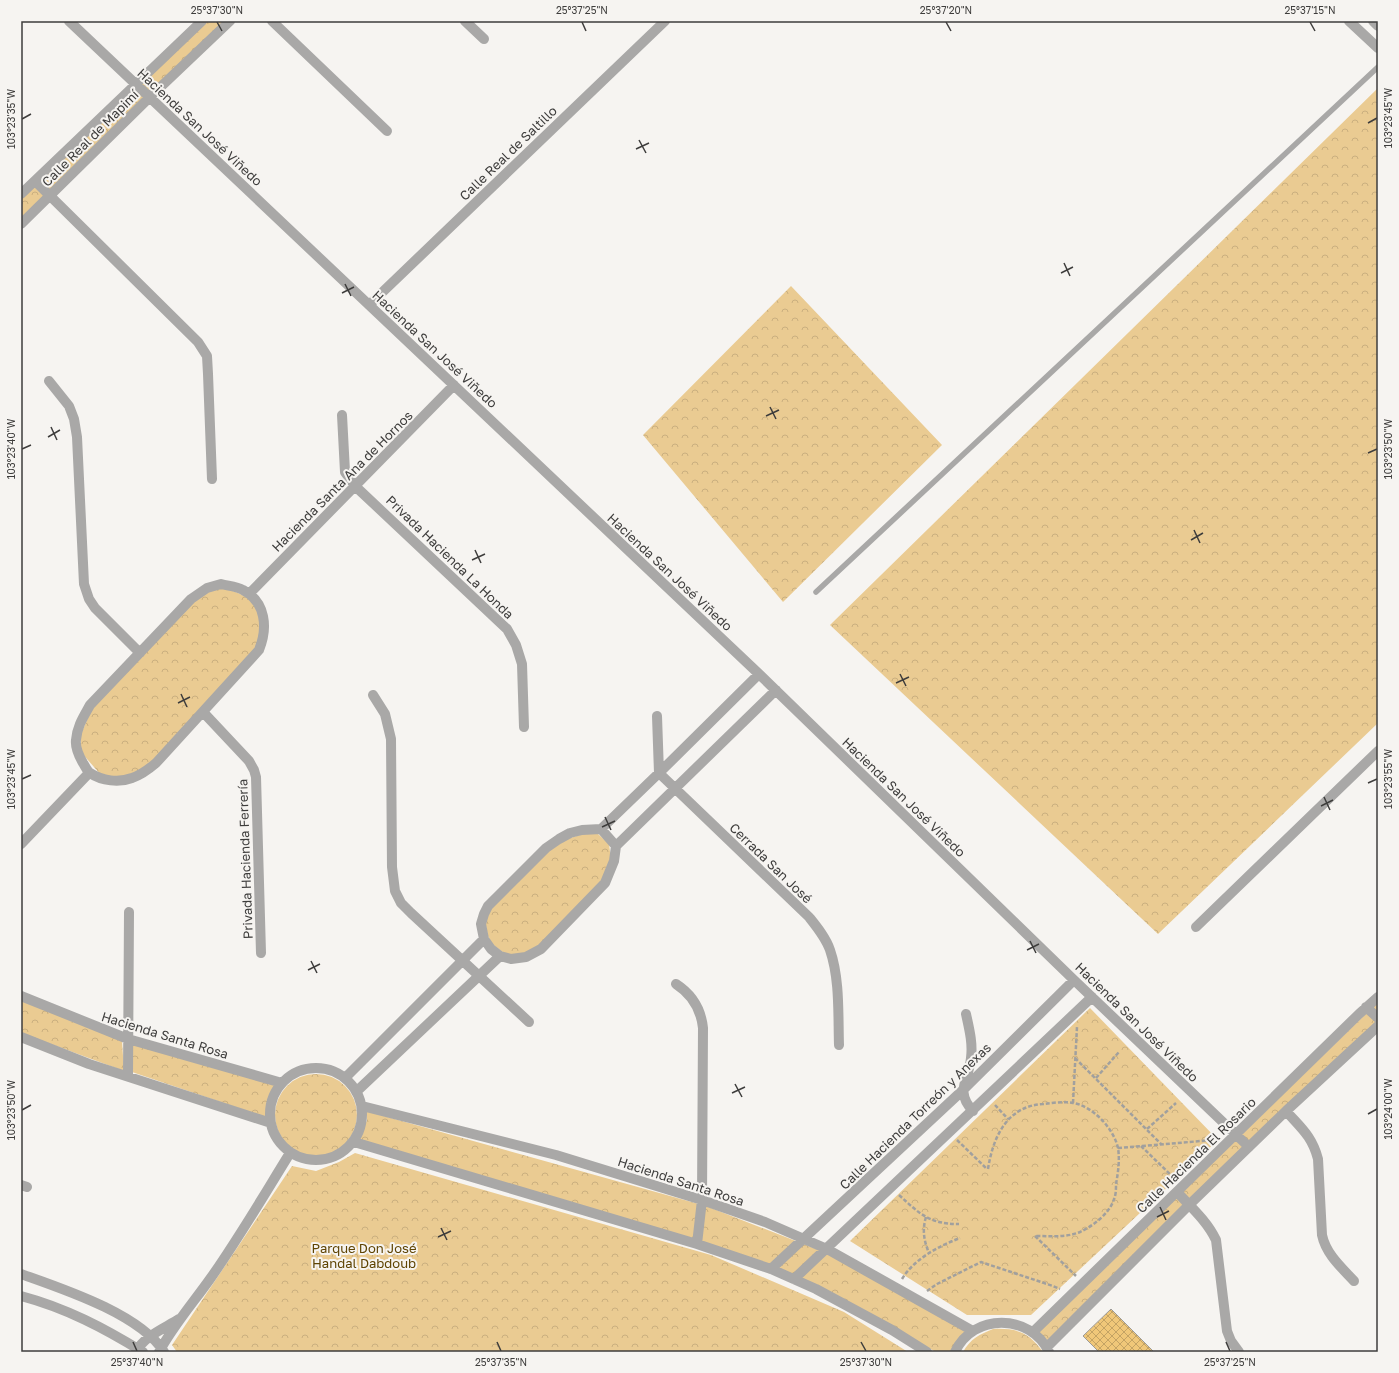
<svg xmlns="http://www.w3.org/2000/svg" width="1399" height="1373" font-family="'Golos Text',sans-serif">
<defs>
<pattern id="park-crowns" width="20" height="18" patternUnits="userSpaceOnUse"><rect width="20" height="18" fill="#eacb92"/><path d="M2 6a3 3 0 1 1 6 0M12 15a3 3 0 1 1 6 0" fill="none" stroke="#caaf7f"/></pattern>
<pattern id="building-cross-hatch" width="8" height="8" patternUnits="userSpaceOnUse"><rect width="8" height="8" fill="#f0c779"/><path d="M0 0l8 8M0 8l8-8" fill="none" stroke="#c4a364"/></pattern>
</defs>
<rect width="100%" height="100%" fill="#f6f4f1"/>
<path fill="url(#park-crowns)" d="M207,21h26l-212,206v-29z
M1378,88v635l-220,211 -328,-309z
M791,286l151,159 -159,157 -140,-167z
M223,588c17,4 38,14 38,35 1,8 -3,17 -4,25l-104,114 -19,13 -17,3 -17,-4 -19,-22v-18l12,-28 102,-105 13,-10z
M583,834h15l11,10 2,15 -9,23 -63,66 -16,8 -19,-3 -12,-9 -4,-8 -3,-15 4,-11 59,-59 16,-11z
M21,999l101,42 2,30 -103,-38z
M1378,1002v20l-330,319 -10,-9z
M1090,1008l128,132 -187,175h-64l-117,-74z
M131,1044l145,41c-6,11 -12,21 -8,33l-136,-46z
M275 1115a41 41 0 1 1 82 0a41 41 0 1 1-82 0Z
M366,1111l340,95 123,48 138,78 -17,20h-14l-133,-73 -444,-139 8,-20z
M355,1153l356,102 133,57 64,40h-731l-5,-7 120,-179 24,5 23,-9z
M993,1329c24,-1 36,3 50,23h-80c7,-13 17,-18 30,-23z"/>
<path fill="url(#building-cross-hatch)" stroke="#9c9a97" d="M1111,1309l43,43h-55l-16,-16z"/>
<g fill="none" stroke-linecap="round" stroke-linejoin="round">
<path stroke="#a1a09e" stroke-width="2.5" stroke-dasharray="4 2" stroke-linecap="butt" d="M1075,1058l86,86
M1096,1078l23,-26
M1073,1103l4,-76
M995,1105l13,14
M1147,1129l29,-26
M957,1140l30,29
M1141,1146l34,33
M1118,1148l95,-8
M988,1169c5,-32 19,-63 55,-65 9,-1 21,-3 30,-1 20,3 41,26 45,45 2,12 0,25 -2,36 0,5 0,11 -2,15 -4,14 -21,27 -34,33 -15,6 -30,4 -45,4
M899,1195c21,19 30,29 60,29
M926,1217c-4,13 -2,24 3,36
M1035,1236l41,40
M902,1279c12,-20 37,-33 58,-41
M927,1291l10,-7 44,-22 72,24 7,3"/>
<path stroke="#a9a8a7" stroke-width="5.5" d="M816,592l562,-525"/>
<path stroke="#a9a8a7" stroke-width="10" d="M69,21l690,653 315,306 175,167
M272,21l115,110
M465,21l19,18
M1349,21l29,27
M1373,21l5,5
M35,181l163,161 9,14 1,18 4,105
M21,194l181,-173
M21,224l129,-127 80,-76
M369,305l296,-284
M49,381l20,25 5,13 3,18 7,147 5,15 6,9 45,45
M342,415l3,57 10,14 152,143 9,16 6,19 2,63
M221,584c7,2 15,2 22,6 23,12 25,38 16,60l-103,113c-7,6 -15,12 -24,15 -13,5 -30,3 -42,-5 -3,-2 -5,-7 -7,-10 -4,-7 -8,-15 -7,-23 1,-14 8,-24 14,-35l101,-106 16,-11z
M249,594l205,-209
M373,695l12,19 6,25 1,128 3,24 6,12 10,10 118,109
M203,712l46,49 5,9 2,7 5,176
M657,716l2,57 150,144c8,10 17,21 21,33 10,29 8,65 9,95
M601,829l58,-56 100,-99
M21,844l68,-71
M616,846l-15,-17 -19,1 -12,3 -11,6 -13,9 -58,58 -4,8 -3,10 3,15 7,10 9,7 11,3 15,-2 15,-8 64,-66 9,-22 2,-15 160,-156
M1196,927l182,-176
M676,984c17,11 25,25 27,44l-1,172 -5,44
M21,996l107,43 154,44
M1366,1007l12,11
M966,1014c3,14 7,29 5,44 -2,22 -17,33 2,53
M21,1037l68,27 182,59
M270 1114a46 46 0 1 1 92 0a46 46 0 1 1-92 0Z
M128,1076l1,-164
M345,1078l139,-139
M357,1091l143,-135
M362,1106l194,49 146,45 63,22 62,27 146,82
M1286,1111c15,17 26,25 32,48l4,76c4,19 19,32 32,46
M354,1142l343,102 74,25 45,20 76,41 35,22
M21,1185l6,2
M1177,1192c14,15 30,29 39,48l11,91 4,10 8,11
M771,1269l192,-179 111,-110
M21,1274c42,15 119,40 143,78
M794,1279l298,-282
M21,1296c45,12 83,32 122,56
M1033,1332l326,-318 19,-17
M1047,1347l142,-142 97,-94 92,-85
M136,1352c8,-16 29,-24 43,-33
M159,1352c14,-26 34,-49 51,-73 29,-41 54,-84 80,-126
M955,1352c18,-39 75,-39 94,0"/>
</g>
<path fill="none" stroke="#3e3d3c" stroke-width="1.5" d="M217,22l5,9M582,22l4,9M946,22l5,9M1310,22l5,9M22,119l9,-5M1368,123l9,-5M639,140l7,13M636,149l13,-6M1064,263l6,13M1061,273l12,-6M345,284l6,12M342,293l12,-6M770,407l6,12M766,416l13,-6M51,427l6,13M48,437l12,-7M22,449l9,-4M1368,453l9,-4M1194,530l6,13M1191,540l12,-7M475,550l6,13M472,560l13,-6M900,674l6,12M896,683l13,-6M181,694l6,13M178,703l12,-6M22,779l9,-4M1368,783l9,-4M1324,797l6,13M1321,806l12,-6M605,817l6,13M602,827l13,-6M1030,941l6,12M1027,950l12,-6M311,961l6,12M308,970l12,-6M735,1084l7,13M732,1093l13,-6M22,1110l9,-5M1368,1114l9,-5M1160,1207l6,13M1157,1217l12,-6M441,1228l6,12M438,1237l13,-6M133,1342l4,9M497,1342l4,9M861,1342l5,9M1226,1342l4,9"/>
<g text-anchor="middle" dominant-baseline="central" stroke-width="4" stroke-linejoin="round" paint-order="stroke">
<g font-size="13" fill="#3e3d3c" stroke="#f6f4f1">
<text transform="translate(200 127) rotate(43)">Hacienda San José Viñedo</text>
<text transform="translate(90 138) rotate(-45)">Calle Real de Mapimí</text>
<text transform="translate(508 153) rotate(-44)">Calle Real de Saltillo</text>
<text transform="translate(435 349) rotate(43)">Hacienda San José Viñedo</text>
<text transform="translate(342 481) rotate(-45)">Hacienda Santa Ana de Hornos</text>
<text transform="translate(450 557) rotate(44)">Privada Hacienda La Honda</text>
<text transform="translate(670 572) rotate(43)">Hacienda San José Viñedo</text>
<text transform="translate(904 797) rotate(44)">Hacienda San José Viñedo</text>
<text transform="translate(245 859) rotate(-92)">Privada Hacienda Ferrería</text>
<text transform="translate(771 863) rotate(44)">Cerrada San José</text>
<text transform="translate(1137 1022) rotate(44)">Hacienda San José Viñedo</text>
<text transform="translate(165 1035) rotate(17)">Hacienda Santa Rosa</text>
<text transform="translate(915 1116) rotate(-44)">Calle Hacienda Torreón y Anexas</text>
<text transform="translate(1196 1155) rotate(-44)">Calle Hacienda El Rosario</text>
<text transform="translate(681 1181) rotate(18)">Hacienda Santa Rosa</text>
</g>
<g font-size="13" fill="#5f4403" stroke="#f6f4f1">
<text x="364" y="1248">Parque Don José<tspan x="364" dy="15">Handal Dabdoub</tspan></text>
</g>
</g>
<rect width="1399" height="1373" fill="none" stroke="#f6f4f1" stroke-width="44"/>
<rect x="22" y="22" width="1355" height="1329" fill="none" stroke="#3e3d3c" stroke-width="1.5"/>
<g font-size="10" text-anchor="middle" fill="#3e3d3c">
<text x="217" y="14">25°37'30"N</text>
<text x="582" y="14">25°37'25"N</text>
<text x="946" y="14">25°37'20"N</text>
<text x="1310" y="14">25°37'15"N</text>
<text transform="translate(1388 118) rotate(-90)" y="4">103°23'45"W</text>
<text transform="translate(11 119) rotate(-90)" y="4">103°23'35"W</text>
<text transform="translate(1388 449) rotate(-90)" y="4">103°23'50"W</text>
<text transform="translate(11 449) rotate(-90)" y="4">103°23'40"W</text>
<text transform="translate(1388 779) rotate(-90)" y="4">103°23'55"W</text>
<text transform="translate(11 779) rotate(-90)" y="4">103°23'45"W</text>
<text transform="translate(1388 1109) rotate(-90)" y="4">103°24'00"W</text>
<text transform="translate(11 1110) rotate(-90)" y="4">103°23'50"W</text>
<text x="137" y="1366">25°37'40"N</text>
<text x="501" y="1366">25°37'35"N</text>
<text x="866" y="1366">25°37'30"N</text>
<text x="1230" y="1366">25°37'25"N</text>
</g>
</svg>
